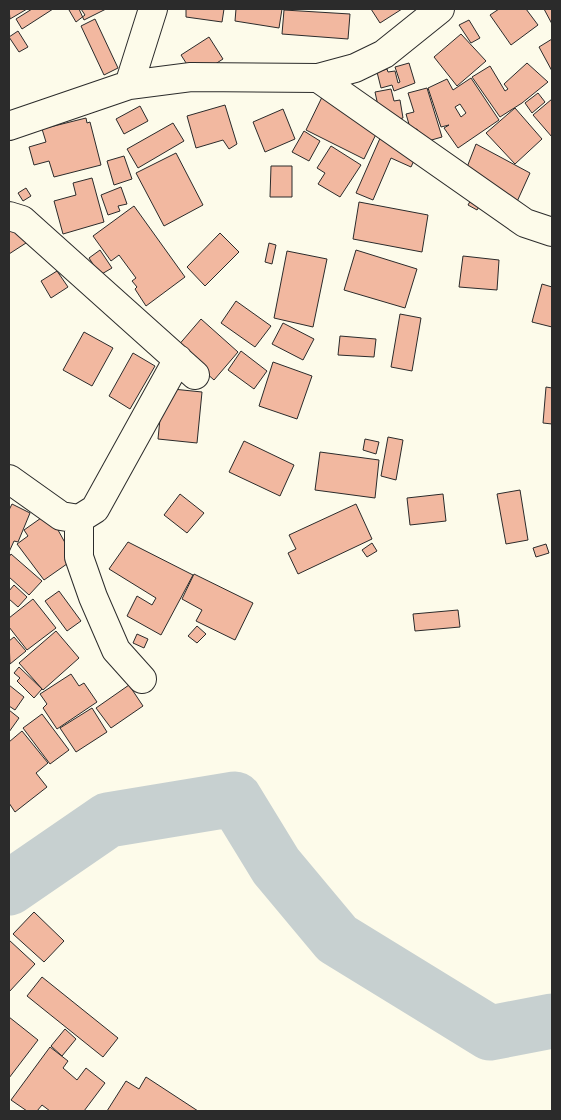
<svg xmlns="http://www.w3.org/2000/svg" width="561" height="1120" font-family="'Archivo Narrow',sans-serif">
<rect width="100%" height="100%" fill="#fdfbea"/>
<g fill="none" stroke-linecap="round" stroke-linejoin="round">
<path stroke="#c7d0d0" stroke-width="55" d="M9,888l99,-68 127,-21 41,67 61,73 153,94 62,-12"/>
</g>
<path fill="#f2b8a0" stroke="#2b2b2b" fill-rule="evenodd" d="M9,9h18l-17,10z
M32,9h21l-31,20 -6,-10z
M71,9h10l4,6 -9,7 -7,-12z
M79,9h27l-22,11z
M186,9h38l-2,13 -36,-5z
M236,9h46l-3,19 -44,-7z
M371,9h31l-22,14z
M499,9h27l12,16 -27,20 -21,-30z
M544,9h8v15z
M284,10l66,4 -2,25 -66,-5z
M95,19l23,49 -14,7 -23,-49z
M469,20l11,18 -9,5 -12,-18z
M18,31l10,16 -9,5 -10,-15z
M461,34l25,27 -29,25 -23,-29z
M209,37l14,22 -28,18 -14,-22z
M552,39v32l-13,-24z
M409,63l6,20 -21,8 -2,-6 -11,3 -4,-16 10,-3 1,3 7,-1 3,12 2,-1 -5,-15z
M527,63l21,19 -26,21 -22,14 -28,-40 18,-11 15,25 3,-2 -4,-5z
M471,78l28,42 -41,28 -14,-20 5,-3 -8,2 -13,-39 19,-9 6,11zM460,104l6,9 -5,4 -6,-10z
M427,88l15,49 -21,6 -4,-14 -6,2 -5,-17 8,-2 -6,-19z
M391,89l3,12 6,-1 3,18 -17,4 -6,-7 -5,-23z
M324,93l55,35 -15,31 -58,-29z
M538,93l7,9 -13,11 -7,-10z
M552,99v38l-19,-22z
M225,105l12,39 -8,5 -6,-9 -27,8 -9,-32z
M140,106l8,15 -24,13 -8,-15z
M515,108l27,31 -27,25 -29,-31z
M283,109l12,30 -30,13 -12,-30z
M86,118l1,5 3,-1 11,43 -47,12 -5,-16 -15,4 -5,-18 17,-5 -4,-13z
M173,123l11,18 -46,27 -11,-19z
M304,131l16,10 -11,20 -17,-9z
M381,136l37,16 -7,15 -20,-9 -18,42 -17,-7z
M476,144l54,29 -15,33 -51,-31z
M331,146l30,19 -21,32 -22,-13 7,-11 -8,-5z
M176,153l27,52 -39,21 -28,-53z
M124,156l8,23 -18,6 -7,-24z
M271,166h21v31h-22z
M92,178l12,44 -41,12 -9,-33 22,-6 -3,-12z
M121,187l6,17 -9,2 2,5 -12,4 -7,-20z
M26,188l5,8 -8,5 -5,-8z
M473,196l9,6 -5,8 -9,-5z
M359,202l69,13 -6,37 -69,-13z
M134,206l51,71 -39,29 -11,-17 2,-2 -5,-6 4,-3 -17,-23 -8,6 -18,-25z
M16,228l10,15 -17,11v-22z
M220,233l19,19 -34,34 -18,-19z
M269,243l7,2 -4,19 -7,-2z
M100,250l12,18 -12,7 -11,-17z
M356,250l61,19 -12,39 -61,-18z
M287,251l40,8 -14,68 -39,-9z
M463,256l36,4 -2,30 -38,-3z
M57,271l11,16 -17,11 -10,-17z
M542,284l10,3v40l-20,-5z
M236,301l35,25 -16,21 -34,-24z
M400,314l21,4 -9,53 -21,-4z
M201,319l37,33 -24,28 -37,-33z
M283,323l31,16 -11,21 -31,-16z
M84,332l29,16 -21,38 -29,-16z
M340,336l36,3 -2,18 -36,-2z
M241,351l26,20 -13,18 -26,-19z
M133,353l22,13 -25,43 -21,-13z
M273,362l39,14 -15,43 -38,-13z
M546,387l6,1v36l-9,-1z
M163,388l39,4 -5,51 -39,-4z
M388,437l15,3 -7,40 -15,-4z
M365,439l14,3 -3,12 -13,-4z
M244,441l50,24 -14,31 -51,-24z
M320,452l59,8 -4,38 -60,-8z
M520,490l8,50 -22,4 -9,-50z
M180,494l24,19 -17,20 -23,-18z
M443,494l3,27 -36,4 -3,-27z
M12,504l18,9 -12,29 -4,-1 -5,11v-42z
M356,504l16,35 -74,35 -10,-21 8,-4 -7,-14z
M51,511l12,16 -5,3 16,29 -30,21 -27,-36 11,-8 -4,-6z
M128,542l65,33 -32,60 -34,-19 10,-20 15,9 4,-7 -47,-29z
M372,543l5,8 -10,6 -5,-7z
M546,544l3,9 -13,4 -3,-9z
M11,554l31,27 -13,14 -20,-18v-20z
M194,574l59,29 -18,37 -39,-19 6,-11 -20,-11z
M14,585l13,12 -9,10 -9,-8v-8z
M59,591l22,30 -14,10 -22,-30z
M33,599l23,29 -29,22 -18,-23v-9z
M458,610l2,17 -45,4 -2,-17z
M197,626l9,8 -9,9 -9,-7z
M56,631l23,27 -36,32 -24,-27z
M137,634l11,5 -4,9 -11,-5z
M14,637l12,14 -16,13 -1,-23z
M19,667l23,22 -8,9 -17,-17 3,-3 -6,-5z
M71,674l8,12 5,-3 13,19 -40,27 -14,-21 4,-4 -7,-10z
M9,685l15,12 -9,13 -6,-4z
M129,685l14,21 -32,22 -15,-20z
M92,708l15,24 -31,20 -16,-24z
M9,710l10,8 -10,14z
M42,714l27,36 -19,14 -27,-36z
M22,731l26,32 -12,10 11,14 -32,25 -6,-9v-61z
M34,912l30,29 -20,21 -31,-28z
M9,940l26,24 -26,28z
M42,977l76,61 -15,19 -76,-61z
M9,1017l29,23 -29,38z
M65,1029l11,10 -14,17 -11,-10z
M50,1047l18,14 -5,7 14,12 9,-12 19,15 -21,28h-34l-8,-6 -5,6h-10l-16,-11z
M146,1077l52,34h-91l19,-30 13,8z"/>
<g fill="none" stroke-linecap="round" stroke-linejoin="round">
<defs>
<path id="street" d="M318,78l207,145 27,9
M129,85l24,-76
M9,126l120,-41 62,-8 127,1 37,-10 29,-14 56,-45
M9,216l13,4 173,155
M9,479l52,37 18,3 16,-10 83,-150
M79,519v38l14,40 23,53 26,29"/>
</defs>
<use href="#street" stroke="#2b2b2b" stroke-width="30"/>
<use href="#street" stroke="#fdfbea" stroke-width="28"/>
</g>
<rect width="561" height="1120" fill="none" stroke="#2b2b2b" stroke-width="20"/>
</svg>
